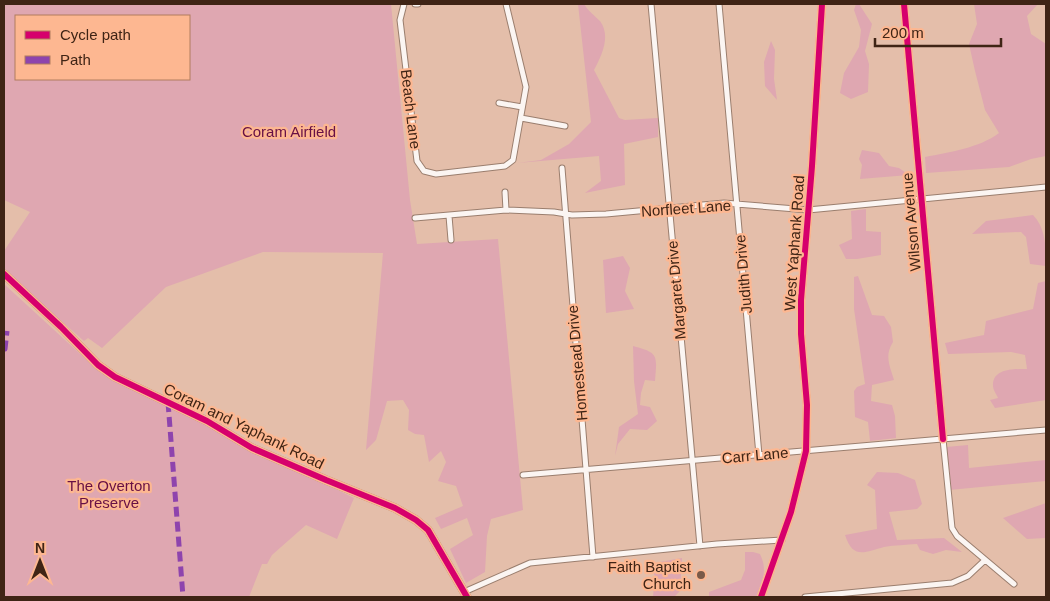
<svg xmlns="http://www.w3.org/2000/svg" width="1050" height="601" font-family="Arial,sans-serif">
<rect width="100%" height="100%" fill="#e4beaa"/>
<path fill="#dfa7b1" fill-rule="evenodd" d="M4,4h387l19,196 7,44 81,-5 25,271 -32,9 -4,17 -2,36 -19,11 -16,-34 23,-14 -6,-17 -26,11 -6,-11 28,-12 -7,-20 -18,-5 8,-19 -5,-11 -12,11 -5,-27 -9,-1 -7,-4 1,-20 -6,-10 -16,1 -11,39 -10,10 17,-197 -120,-1 -97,35 -64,61 -14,-10 -4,3 -80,-71v-19l26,-39 -26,-12zM16,16h173v63h-173z
M578,4h6c5,8 10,11 16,17 11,15 2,34 -6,49l25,48 6,2 33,-2v19l-34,7 1,41 -40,8 16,-12 -2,-25 -82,7 24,-3 28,-16 22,-22z
M856,4h3l13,20 -7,27 4,13 -1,28 -17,7 -11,-6 4,-20 15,-26 2,-17 -7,-20z
M974,4h64l-11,12 4,18 15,10v112l-15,3 -22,8 -83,6 -1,-16c25,-5 54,-9 74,-24l-14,-23 -10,-39 -6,-27 8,-20z
M771,41l4,9 -1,29 3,21 -12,-14 -1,-24z
M862,150l17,3 10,13 10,2 10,7 -49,4 2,-14 -3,-6z
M866,209v22l15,1v23l-24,4h-11l-7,-14 13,-6 -1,-28z
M1033,215c13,13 13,34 13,51l-16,-2 -4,-27 -5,-5 -49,2 14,-13z
M623,256l7,12 -5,23 9,18 -28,4 -3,-53z
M858,276l14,39 12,1 7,11 2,15c-9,14 -3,24 1,38l-22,5 -1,16 21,4 3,11 1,22 -26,3 -2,-19 -13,-5 -1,-26 3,-4 8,-3 -11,-75v-32z
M1046,281v119l-51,8 -5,-8 8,-2c-1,-3 -5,-8 -5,-12 -1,-18 22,-17 34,-17l-2,-14 -14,-3 -63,2 -3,-11 39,-8 2,-14 47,-12 5,-26z
M4,284l97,89 253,125 -17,41 -31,-14 -34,30 -5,9h-5l-13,33h-245z
M633,346c26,7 24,9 22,35l-10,-1 -4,13 -1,12 10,2 7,14 -10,9 -17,-1 -12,15 -3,12 4,-29 19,-13 -4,-33z
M968,445l1,23 77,-8v23v-2l-97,9 -3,-43z
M877,472l21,1 17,7 7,24 -5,5 -28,3 8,28 47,-2 18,14 -16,-2 -13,4 -13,-4 -3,-6c-11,1 -22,1 -33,3 -19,5 -31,13 -39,-12l32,-6 -2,-39 -8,-5z
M1046,503v35l-19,1 -24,-21z
M745,552h8l7,2c8,16 2,28 -3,43h-48v-5l32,-12 4,-10z
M682,558l-2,33 -6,6h-21l2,-21 -6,-12z"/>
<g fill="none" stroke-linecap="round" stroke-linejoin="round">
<defs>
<path id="minor" d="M404,4l-4,16 17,141 7,10 12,3 69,-8 8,-6 13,-73 -20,-83
M415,4h3
M651,4l49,542
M719,4l40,451
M499,103l23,4
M521,118l44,8
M562,168l31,389
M505,192l1,18
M449,216l2,24
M415,218l91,-8 48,2 18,3 34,-1 118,-11 84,7 238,-23
M943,439l9,89 5,8 57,48
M523,475l523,-45
M464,592l66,-29 187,-19 65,-4
M805,597l147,-14 16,-7 17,-16"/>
<path id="tertiary" d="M904,4l39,435
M761,597l30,-85 15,-61 1,-46 -6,-71v-34l11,-134 10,-162"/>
<path id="secondary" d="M4,274l57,53 37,38 17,12 92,44 45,27 74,32 69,28 21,12 12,10 39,67"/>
</defs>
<use href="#minor" stroke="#9a7e6e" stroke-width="7"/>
<use href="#tertiary" stroke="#9a7e6e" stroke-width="8"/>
<use href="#secondary" stroke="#9a7e6e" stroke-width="9"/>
<use href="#minor" stroke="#fbf5f2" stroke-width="5"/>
<use href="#tertiary" stroke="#fbf5f2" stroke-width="6"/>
<use href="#secondary" stroke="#fbf5f2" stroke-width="7"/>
<path stroke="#8e44ad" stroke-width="5" stroke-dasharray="10 5" stroke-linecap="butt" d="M4,350l1,-1 2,-18
M168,402l15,195"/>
<defs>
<path id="cycleway" d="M904,4l39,435
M4,274l57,53 37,38 17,12 92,44 45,27 74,32 69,28 21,12 12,10 39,67
M761,597l30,-85 15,-61 1,-46 -6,-71v-34l11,-134 10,-162"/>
</defs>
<use href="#cycleway" stroke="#fdb791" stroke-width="9"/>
<use href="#cycleway" stroke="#d6006c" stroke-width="6"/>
</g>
<circle fill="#795a49" stroke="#fdb791" stroke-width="2" cx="701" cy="575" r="5"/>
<g text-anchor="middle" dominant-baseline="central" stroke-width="4.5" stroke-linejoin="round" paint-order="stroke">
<g font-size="15" fill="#3f2415" stroke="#fdb791">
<text transform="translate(411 109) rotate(83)">Beach Lane</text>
<text transform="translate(686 208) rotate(-4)">Norfleet Lane</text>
<text transform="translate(911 222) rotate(-95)">Wilson Avenue</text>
<text transform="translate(794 243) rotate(-86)">West Yaphank Road</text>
<text transform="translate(743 274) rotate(-95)">Judith Drive</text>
<text transform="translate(676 290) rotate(-95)">Margaret Drive</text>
<text transform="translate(577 363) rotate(-95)">Homestead Drive</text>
<text transform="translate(244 426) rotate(26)">Coram and Yaphank Road</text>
<text transform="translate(755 455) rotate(-5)">Carr Lane</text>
</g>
<g font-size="15" fill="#671045" stroke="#fdb791">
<text x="289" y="131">Coram Airfield</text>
<text x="109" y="485">The Overton<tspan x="109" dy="17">Preserve</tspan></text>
</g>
<g font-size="15" fill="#3f2415" stroke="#fdb791" text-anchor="end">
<text x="691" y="566">Faith Baptist<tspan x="691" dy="17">Church</tspan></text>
</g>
</g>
<rect width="1050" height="601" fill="none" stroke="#3f2415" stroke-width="10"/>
<rect x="15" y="15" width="175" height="65" fill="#fdb791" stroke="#b17c5f"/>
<rect x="25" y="31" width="25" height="8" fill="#d6006c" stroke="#b17c5f"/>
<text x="60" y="40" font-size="15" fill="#3f2415">Cycle path</text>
<rect x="25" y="56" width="25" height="8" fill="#8e44ad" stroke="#b17c5f"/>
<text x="60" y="65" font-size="15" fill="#3f2415">Path</text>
<g transform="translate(40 561)" stroke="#fdb791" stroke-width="4" paint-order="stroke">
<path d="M0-4L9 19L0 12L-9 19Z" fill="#3f2415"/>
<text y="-8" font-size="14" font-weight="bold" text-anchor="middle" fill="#3f2415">N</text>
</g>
<path d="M875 38v8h126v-8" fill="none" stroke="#3f2415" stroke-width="2.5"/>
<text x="882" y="38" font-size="15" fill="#3f2415" stroke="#fdb791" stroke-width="4" paint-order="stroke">200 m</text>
</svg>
